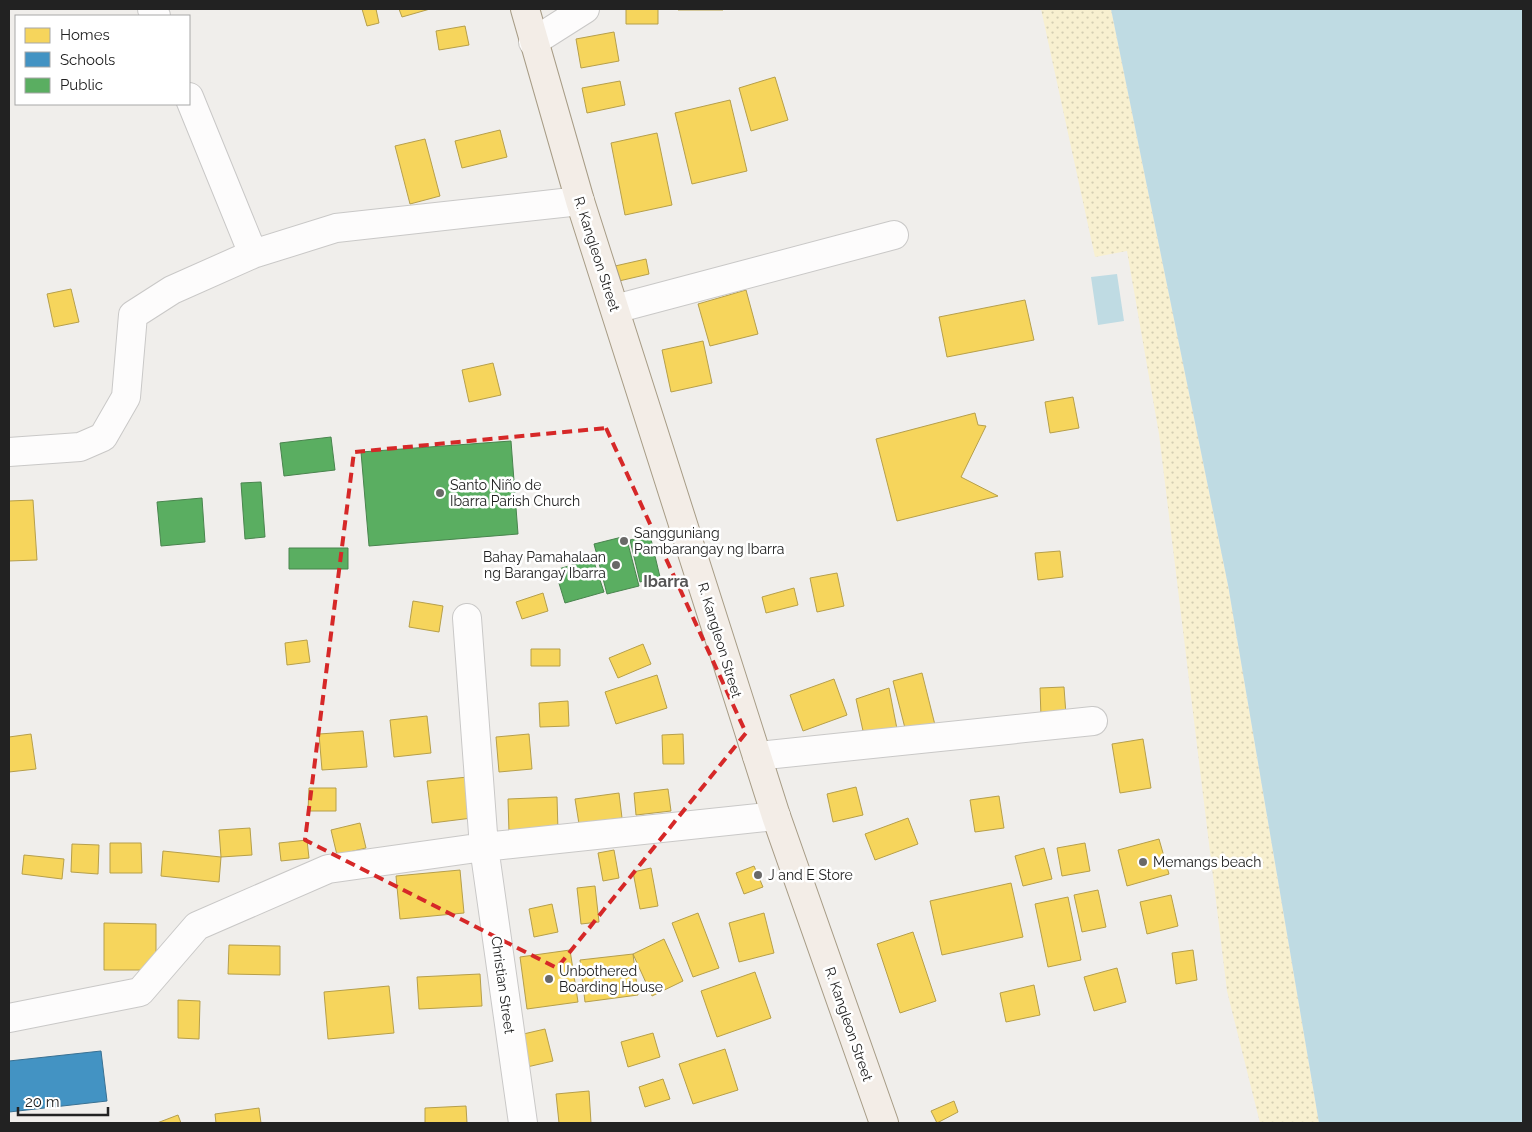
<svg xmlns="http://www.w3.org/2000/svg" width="1532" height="1132" font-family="Raleway,sans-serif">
<defs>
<pattern id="sand-dots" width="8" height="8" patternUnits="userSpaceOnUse" patternTransform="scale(1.25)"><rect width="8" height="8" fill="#f8f0d0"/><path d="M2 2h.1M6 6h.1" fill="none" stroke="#d4ceb2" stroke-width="1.8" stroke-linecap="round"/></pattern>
</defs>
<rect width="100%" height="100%" fill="#f0eeeb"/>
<path fill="url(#sand-dots)" d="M1041,9h70l117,576 91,538h-59l-33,-132 -68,-557 -32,-183 -32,6z"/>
<path fill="#bfdbe3" d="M1111,9h412v1114h-204l-91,-538z
M1117,274l7,47 -26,4 -7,-48z"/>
<path fill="#f6d55c" stroke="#b69f4b" d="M362,9h14l3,14 -12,3z
M399,9h31l-28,8z
M626,9h32v15h-32z
M678,9h45v1h-45z
M465,26l4,19 -30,5 -3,-19z
M614,32l5,29 -38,7 -5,-29z
M775,77l13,43 -37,11 -12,-43z
M620,81l5,24 -38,8 -5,-25z
M730,100l17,71 -55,13 -17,-71z
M500,130l7,27 -45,11 -7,-27z
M657,133l15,72 -47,10 -14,-72z
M425,139l15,57 -30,8 -15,-58z
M646,259l3,15 -30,7 -4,-15z
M71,289l8,33 -25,5 -7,-33z
M746,290l12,44 -48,12 -12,-42z
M1025,300l9,40 -87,17 -8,-40z
M703,341l9,42 -41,9 -9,-42z
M493,363l8,32 -32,7 -7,-32z
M1073,397l6,31 -29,5 -5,-31z
M975,413l3,12 8,1 -25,51 37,19 -101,25 -21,-82z
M33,500l4,60 -28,1v-60z
M1060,551l3,26 -25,3 -3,-27z
M837,573l7,33 -27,6 -7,-34z
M794,588l4,17 -32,8 -4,-16z
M543,593l5,18 -26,8 -6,-17z
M413,601l30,5 -4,26 -30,-5z
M307,640l3,22 -23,3 -2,-22z
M643,644l8,20 -33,14 -9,-20z
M531,649h29v17h-29z
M922,673l14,56 -29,7 -14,-55z
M657,675l10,33 -51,16 -11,-32z
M834,679l13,36 -44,16 -13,-36z
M1064,687l2,28 -25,2 -1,-29z
M889,688l9,46 -33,6 -9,-41z
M568,701l1,25 -29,1 -1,-24z
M427,716l4,37 -37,4 -4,-37z
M363,731l4,36 -45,3 -3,-36z
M31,734l5,35 -27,3v-35z
M529,734l3,35 -33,3 -3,-35z
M683,734l1,30h-21l-1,-29z
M1143,739l8,49 -31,5 -8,-49z
M468,777l4,41 -40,5 -5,-42z
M856,787l7,28 -30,7 -6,-28z
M309,788h27v23h-28z
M668,789l3,22 -35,4 -2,-22z
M619,793l3,25 -43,6 -4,-25z
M999,796l5,32 -29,4 -5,-32z
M557,797l1,34 -49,2 -1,-34z
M908,818l10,26 -43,16 -10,-26z
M360,823l6,25 -29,7 -6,-25z
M250,828l2,27 -31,2 -2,-27z
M1159,839l10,35 -42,12 -9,-36z
M307,840l2,18 -28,3 -2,-18z
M110,843h31l1,30h-32z
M1085,843l5,28 -28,5 -5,-28z
M72,844l27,1 -1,29 -27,-2z
M1044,848l8,31 -29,7 -8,-30z
M614,850l5,28 -16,3 -5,-28z
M163,851l58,6 -2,25 -58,-6z
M24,855l40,4 -2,20 -40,-5z
M754,866l9,21 -19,7 -8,-21z
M651,868l7,38 -18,3 -7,-37z
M460,870l4,43 -64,6 -4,-43z
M1011,883l12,54 -81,18 -12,-54z
M595,886l4,36 -18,2 -4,-36z
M1098,890l8,37 -24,5 -8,-37z
M1171,895l7,31 -31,8 -7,-32z
M1068,897l13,63 -33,7 -13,-63z
M552,904l6,28 -24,5 -5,-28z
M698,913l21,55 -26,9 -21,-54z
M764,913l10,40 -35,9 -10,-39z
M104,923l52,1v46h-52z
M913,932l23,69 -36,12 -23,-69z
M664,939l19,42 -31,15 -19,-42z
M229,945l51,1v29l-52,-1z
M570,950l8,52 -51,7 -7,-52z
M1193,950l4,30 -21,4 -4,-31z
M633,954l5,41 -53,7 -5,-42z
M1117,968l9,34 -32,9 -10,-34z
M755,972l16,46 -54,19 -16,-46z
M480,974l2,32 -63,3 -2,-32z
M1034,985l6,30 -34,7 -6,-29z
M389,986l5,47 -66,6 -4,-47z
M178,1000l22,1 -1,38 -21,-1z
M545,1029l8,32 -26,6 -8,-32z
M653,1033l7,24 -32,10 -7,-25z
M725,1049l13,41 -45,14 -14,-40z
M663,1079l7,20 -25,8 -6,-20z
M589,1091l2,32h-32l-3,-29z
M954,1101l4,11 -21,11 -6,-12z
M466,1106l1,17h-42v-15z
M259,1108l2,15h-45l-1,-9z
M178,1115l3,8h-24z"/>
<path fill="#4393c3" stroke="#397193" d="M101,1051l6,50 -98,11v-51z"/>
<path fill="#5aae61" stroke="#49844e" d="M331,437l4,33 -51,6 -4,-33z
M511,441l7,93 -149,12 -8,-94z
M261,482l4,55 -20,2 -4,-56z
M202,498l3,44 -44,4 -4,-44z
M650,535l10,42 -20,5 -10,-42z
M626,536l13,50 -32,8 -13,-50z
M289,548h59v21h-59z
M593,559l11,33 -39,11 -10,-33z"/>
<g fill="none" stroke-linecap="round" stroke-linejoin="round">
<defs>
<path id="minor" d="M152,9l4,7
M533,42l52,-33
M189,97l64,157 83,-26 244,-27
M615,309l279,-74
M9,452l71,-5 23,-10 23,-40 7,-82 39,-25 81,-36
M467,618l17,229 39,276
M757,756l336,-35
M9,1018l131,-26 57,-66 131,-57 156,-22 292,-31"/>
<path id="major" d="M525,9l55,192 196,615 108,307"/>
</defs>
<use href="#minor" stroke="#c9c8c7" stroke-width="30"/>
<use href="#major" stroke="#a79c86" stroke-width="30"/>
<use href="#minor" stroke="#fdfcfc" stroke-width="28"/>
<use href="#major" stroke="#f3ede7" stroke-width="28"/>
</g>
<path fill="none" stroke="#d62828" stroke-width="4" stroke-dasharray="10 6" stroke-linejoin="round" d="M606,428l140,305 -189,235 -252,-128 49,-388z"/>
<g fill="#6a6968" stroke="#fff" stroke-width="2">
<circle cx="440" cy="493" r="5"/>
<circle cx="624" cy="541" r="5"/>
<circle cx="616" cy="565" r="5"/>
<circle cx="1143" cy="862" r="5"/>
<circle cx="758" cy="875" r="5"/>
<circle cx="549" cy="979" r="5"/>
</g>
<g text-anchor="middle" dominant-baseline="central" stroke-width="5" stroke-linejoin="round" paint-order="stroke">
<g font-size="14" fill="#222" stroke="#fff">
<text transform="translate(597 254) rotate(72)">R. Kangleon Street</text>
<text transform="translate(720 640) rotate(73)">R. Kangleon Street</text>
<text transform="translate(503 985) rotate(82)">Christian Street</text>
<text transform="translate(849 1024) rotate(71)">R. Kangleon Street</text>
</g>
<g font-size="14" fill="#222" stroke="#fff" text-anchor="start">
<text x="450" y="485">Santo Niño de<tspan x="450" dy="16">Ibarra Parish Church</tspan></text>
<text x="634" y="533">Sangguniang<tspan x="634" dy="16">Pambarangay ng Ibarra</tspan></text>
<text x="606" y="557" text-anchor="end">Bahay Pamahalaan<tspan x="606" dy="16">ng Barangay Ibarra</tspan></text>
<text x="1153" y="862">Memangs beach</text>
<text x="768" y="875">J and E Store</text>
<text x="559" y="971">Unbothered<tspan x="559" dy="16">Boarding House</tspan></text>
</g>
<g font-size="16" font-weight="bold" fill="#555" stroke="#fff">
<text x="666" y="581">Ibarra</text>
</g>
</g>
<rect width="1532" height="1132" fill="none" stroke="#222222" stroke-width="20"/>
<rect x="15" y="15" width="175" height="90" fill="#ffffff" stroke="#a7a7a7"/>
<rect x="25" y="28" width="25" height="15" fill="#f6d55c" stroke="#a7a7a7"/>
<text x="60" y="40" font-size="15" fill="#222222">Homes</text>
<rect x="25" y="52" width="25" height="15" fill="#4393c3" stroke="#a7a7a7"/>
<text x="60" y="65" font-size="15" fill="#222222">Schools</text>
<rect x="25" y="78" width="25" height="15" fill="#5aae61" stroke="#a7a7a7"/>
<text x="60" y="90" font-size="15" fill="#222222">Public</text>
<path d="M18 1107v8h90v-8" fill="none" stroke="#222222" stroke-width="2.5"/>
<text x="25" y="1107" font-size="15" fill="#222222" stroke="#ffffff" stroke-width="4" paint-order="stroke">20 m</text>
</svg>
